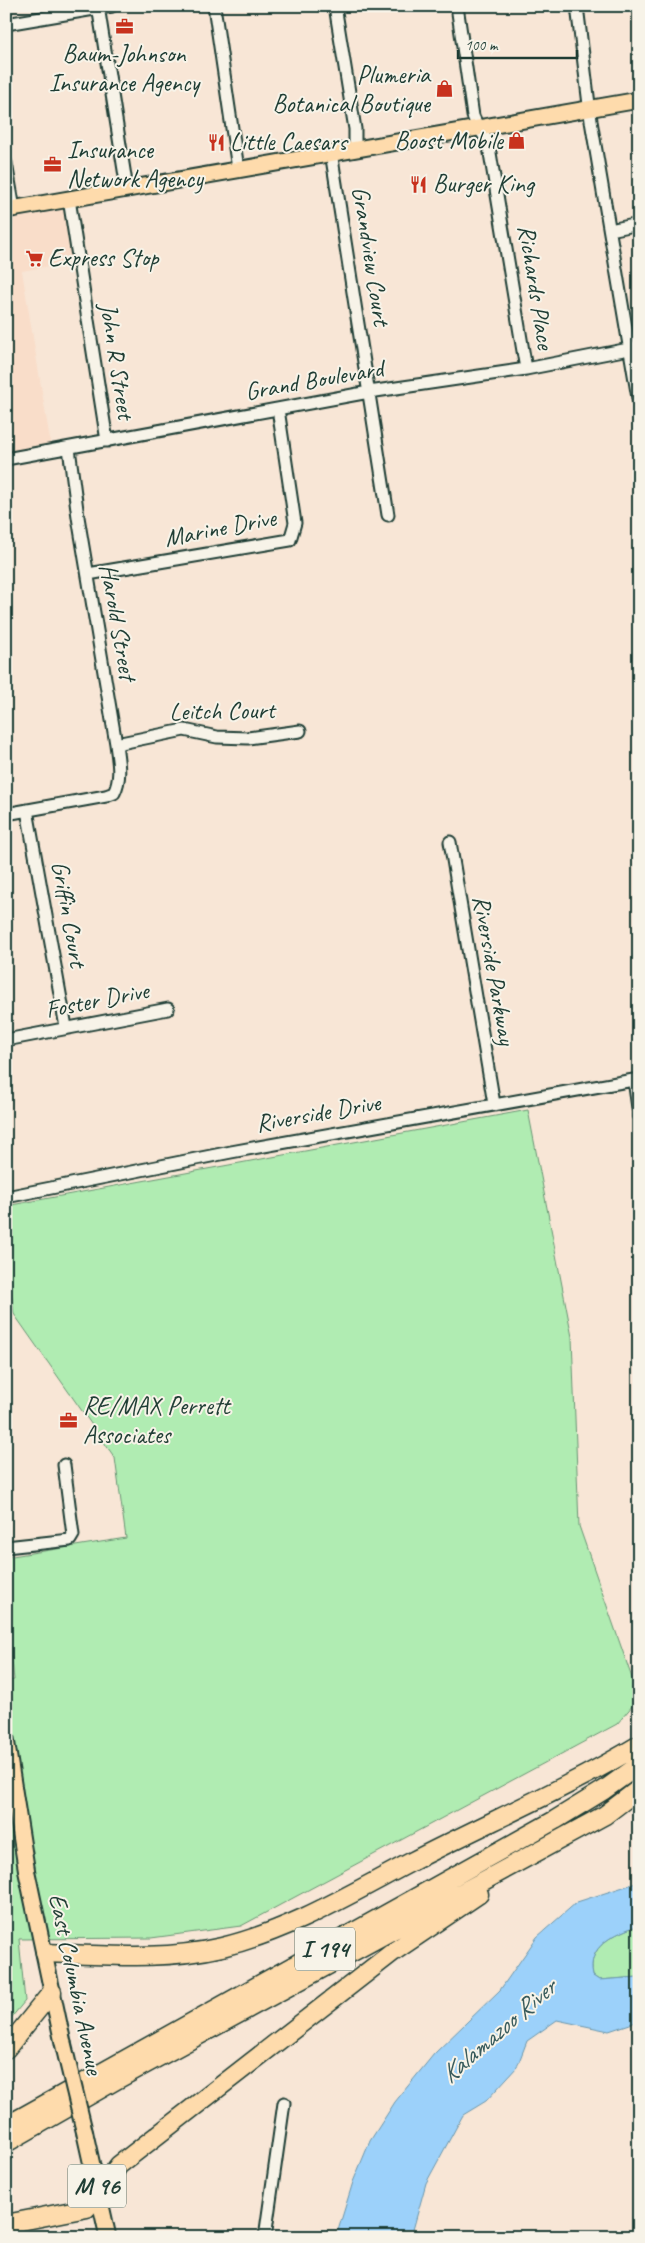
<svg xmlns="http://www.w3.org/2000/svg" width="645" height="2243" font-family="Caveat,sans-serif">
<rect width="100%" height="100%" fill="#f8e6d6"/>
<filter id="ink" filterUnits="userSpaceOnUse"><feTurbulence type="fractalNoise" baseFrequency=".02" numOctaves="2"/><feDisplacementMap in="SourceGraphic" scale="10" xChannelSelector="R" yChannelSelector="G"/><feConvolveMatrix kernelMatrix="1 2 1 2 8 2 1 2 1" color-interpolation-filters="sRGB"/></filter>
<g filter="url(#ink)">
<path fill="#f9ddc9" d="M6,189l5,26 55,-9 9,55 -53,10 29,175 -45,8z"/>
<path fill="#b0ecb2" stroke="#689473" d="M528,1110l44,227 7,189 60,172 -22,26 -376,202 -90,12 -132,1 6,62 -19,23v-343l8,-1 -8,-80v-43l120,-19 -11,-80 -101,-144 -8,-63v-45z
M639,1925v52l-40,3 -6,-4c-7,-31 22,-42 46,-51z"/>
<path fill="#9cd1fa" stroke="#6a96ab" d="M639,1882v43c-24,9 -53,20 -46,51l6,4 40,-3v44l-30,10 -52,-11 -30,21 -10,26 -31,34 -23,14 -37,68 -15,54h-75l17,-55 17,-41 25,-39 39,-48 66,-64 37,-53 40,-35z"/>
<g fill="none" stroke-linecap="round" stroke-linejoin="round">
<defs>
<path id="minor" d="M98,6l29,183
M214,6l24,163
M335,6l20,123v19
M457,6l16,110 5,11 10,14 38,228
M577,6l14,115 48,283
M6,24l106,-18
M331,152l57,363
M6,163l8,46
M69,199l38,242
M610,230l29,-6
M6,459l363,-67 157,-23 113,-22
M88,574l202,-34 5,-17 -17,-114
M116,744l68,-14 33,7 31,1 52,-7
M27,810l39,217
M6,814l100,-18 8,-3c8,-16 4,-32 2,-49l-38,-227 -9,-69
M450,842l44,262
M6,1040l162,-31
M634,1080l5,35
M6,1197l225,-45 408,-73
M6,1547l64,-7 3,-5 -9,-70
M265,2237l19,-134"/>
<path id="major" d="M6,210l633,-110
M6,1739l21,134 36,170
M85,2134l23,103"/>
<path id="highway" d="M45,1953c59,2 118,8 177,-6 67,-16 128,-53 189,-85 75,-39 155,-73 228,-117
M6,2049l46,-57
M6,2126l549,-306 49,-30 35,-25
M6,2143l112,-64 487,-264 34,-26
M6,2224l81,-16 32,-43 274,-213 86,-58"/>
</defs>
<use href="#minor" stroke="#1f3d34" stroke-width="15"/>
<use href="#major" stroke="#1f3d34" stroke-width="19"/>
<use href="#highway" stroke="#1f3d34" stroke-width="21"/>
<use href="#minor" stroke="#f7f3e8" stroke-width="11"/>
<use href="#major" stroke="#fedbac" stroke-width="15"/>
<use href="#highway" stroke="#fedbac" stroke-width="18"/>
<defs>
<path id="major-bridge" d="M63,2043l22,91"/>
</defs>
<use href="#major-bridge" stroke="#1f3d34" stroke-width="19" stroke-linecap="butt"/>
<use href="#major-bridge" stroke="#fedbac" stroke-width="15"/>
</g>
</g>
<defs>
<symbol id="office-bare" viewBox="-9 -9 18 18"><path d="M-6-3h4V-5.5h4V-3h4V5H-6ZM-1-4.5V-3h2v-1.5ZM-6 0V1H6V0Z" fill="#c8321e" stroke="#f7f3e8" stroke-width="2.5" paint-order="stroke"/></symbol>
<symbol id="shop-bare" viewBox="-9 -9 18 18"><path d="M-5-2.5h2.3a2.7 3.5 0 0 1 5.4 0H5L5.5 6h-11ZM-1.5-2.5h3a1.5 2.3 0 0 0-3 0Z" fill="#c8321e" stroke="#f7f3e8" stroke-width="2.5" paint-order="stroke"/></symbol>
<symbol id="restaurant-bare" viewBox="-9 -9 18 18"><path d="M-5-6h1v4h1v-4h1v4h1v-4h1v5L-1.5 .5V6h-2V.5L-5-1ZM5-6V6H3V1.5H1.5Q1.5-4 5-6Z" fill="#c8321e" stroke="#f7f3e8" stroke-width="2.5" paint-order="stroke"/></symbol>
<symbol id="supermarket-bare" viewBox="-9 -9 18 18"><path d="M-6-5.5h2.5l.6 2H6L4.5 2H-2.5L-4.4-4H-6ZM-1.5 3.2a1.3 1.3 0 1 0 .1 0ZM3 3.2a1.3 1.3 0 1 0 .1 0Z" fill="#c8321e" stroke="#f7f3e8" stroke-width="2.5" paint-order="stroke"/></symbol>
</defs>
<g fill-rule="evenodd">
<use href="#office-bare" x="112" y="14" width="25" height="25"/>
<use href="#shop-bare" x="432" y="76" width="25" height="25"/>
<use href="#shop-bare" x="504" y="128" width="25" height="25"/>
<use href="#restaurant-bare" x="204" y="130" width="25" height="25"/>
<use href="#office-bare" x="40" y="152" width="25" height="25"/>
<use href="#restaurant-bare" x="406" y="172" width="25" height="25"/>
<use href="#supermarket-bare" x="22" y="246" width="25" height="25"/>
<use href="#office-bare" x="56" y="1408" width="25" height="25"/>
</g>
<g text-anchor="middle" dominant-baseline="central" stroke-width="4" stroke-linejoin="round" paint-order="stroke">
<g fill="#f7f3e8" stroke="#60746a" stroke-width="1">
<rect x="295" y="1927.5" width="60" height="43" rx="4"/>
<rect x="68" y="2164.5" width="58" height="43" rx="4"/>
</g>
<g font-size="24" font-weight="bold" fill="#1f3d34">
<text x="325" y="1949">I 194</text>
<text x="97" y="2186">M 96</text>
</g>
<g font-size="25" fill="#1f3d34" stroke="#f7f3e8" text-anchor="start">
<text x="124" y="54" text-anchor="middle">Baum-Johnson<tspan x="124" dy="29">Insurance Agency</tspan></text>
<text x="430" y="75" text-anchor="end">Plumeria<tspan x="430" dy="29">Botanical Boutique</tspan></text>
<text x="503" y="141" text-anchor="end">Boost Mobile</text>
<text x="230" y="142">Little Caesars</text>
<text x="67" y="150">Insurance<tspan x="67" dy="29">Network Agency</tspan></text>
<text x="433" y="184">Burger King</text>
<text x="48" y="258">Express Stop</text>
<text x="83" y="1406">RE/MAX Perrett<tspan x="83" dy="29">Associates</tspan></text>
</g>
<g font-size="25" fill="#1f3d34" stroke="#f7f3e8">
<text transform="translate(371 256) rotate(81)">Grandview Court</text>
<text transform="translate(536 287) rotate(81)">Richards Place</text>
<text transform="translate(117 361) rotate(81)">John R Street</text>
<text transform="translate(314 380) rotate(-10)">Grand Boulevard</text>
<text transform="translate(220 528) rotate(-11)">Marine Drive</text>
<text transform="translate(118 622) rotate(80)">Harold Street</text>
<text transform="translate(222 711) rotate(-1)">Leitch Court</text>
<text transform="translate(69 914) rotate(80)">Griffin Court</text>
<text transform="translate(494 970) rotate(80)">Riverside Parkway</text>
<text transform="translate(97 1000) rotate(-11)">Foster Drive</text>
<text transform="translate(318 1113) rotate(-10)">Riverside Drive</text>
<text transform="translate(76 1984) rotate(78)">East Columbia Avenue</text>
</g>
<g font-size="26" font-style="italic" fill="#385b5c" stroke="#f7f3e8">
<text transform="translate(498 2031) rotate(-41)">Kalamazoo River</text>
</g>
</g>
<rect width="645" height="2243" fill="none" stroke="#f7f3e8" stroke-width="25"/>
<rect x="12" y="12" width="620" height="2218" fill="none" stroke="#1f3d34" stroke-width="2" filter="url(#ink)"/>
<path d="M458 50v8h119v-8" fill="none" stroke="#1f3d34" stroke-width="2.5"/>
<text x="465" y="50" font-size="15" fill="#1f3d34" stroke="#f7f3e8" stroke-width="4" paint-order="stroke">100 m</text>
</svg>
